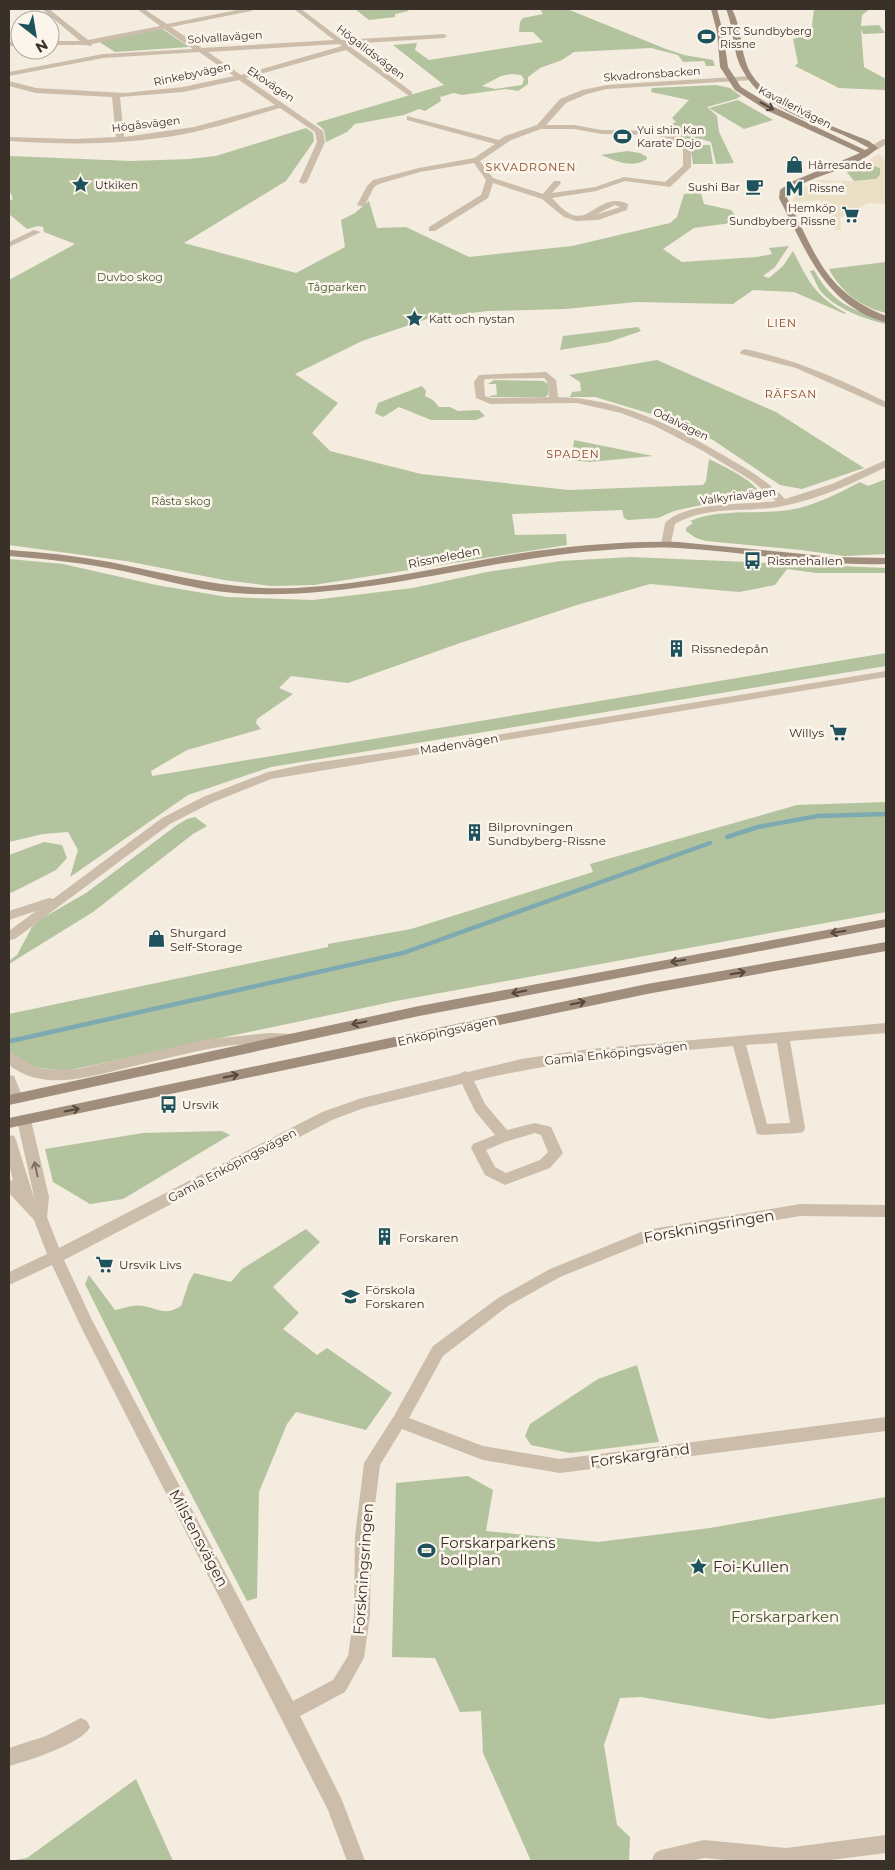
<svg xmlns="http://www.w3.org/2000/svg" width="895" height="1870" font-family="Montserrat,sans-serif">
<rect width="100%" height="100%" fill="#f3ecdf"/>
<path fill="#b3c39e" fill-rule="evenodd" d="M355,9h51l3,2 -14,3v3l-26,3z
M540,9h27l99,40 18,6 29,5 2,6h-9l-2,-5 -21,1 -5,-7 -27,-7 -77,4 -12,8 -22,8 -12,9v7l-10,7 -12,-2 -44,6 -8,-2 -14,4 1,4 -16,10 -6,-2 -15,6 -49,9 -8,8 -21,10 -2,-12 -8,-7 128,-38 -51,-40 24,-2 -2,7 14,10 114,-18 -10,-10h-14l1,-10 3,-4 20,-4zM512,74l9,1 3,4 -2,6 -27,4 -13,-3 19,-10z
M814,9h56l-8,6 -1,11 18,-1 6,8 -22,1 -2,-5 3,38 22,12v11l-47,-2 -44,-22 3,-3 -5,-24 18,-5z
M161,28l28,19 -74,5 -17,-11z
M716,85l14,3 11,8 -5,3 -29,8 10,9 2,16 15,31 -18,1 -5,-22 -10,-3h-17l-13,-4 -8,-5 -16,-1 -2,-2 22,-1 9,-4 -4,-4 17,-18 -38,-8 1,-4z
M738,100l35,20 -29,9 -35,-21z
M306,128l7,5 1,8 -28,40 -102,62 112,30 49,-26 -4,-27 14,-7 14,-12 8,27 29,-1 63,30 103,-11 98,-23 7,-6 7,-23 17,-1 3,11 27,6 6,8 -6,5 -37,5 -31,21 19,13 75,-5 15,-3 -3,-6 20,-2 -14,21 -12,9 6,2 14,-12 10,-15c16,31 21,44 53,62l-1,1 -51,-22 -41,-2 -20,14 -97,-2 -71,7 -77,2 -58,7 -68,23 -67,33 43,29 -26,30 18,18 91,23 148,16 134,-5 3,-4 3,-22c18,9 37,17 51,33l-86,19 -16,7 -30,2 -4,-2 -2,-8 -110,4 3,21 51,-1 1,11 -253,40 -43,1 -47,-6 -98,-19 -117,-16v-265l66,-36 -31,-12 -1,-5 -5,-1 -11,3 -18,-15v-13l4,-2 -4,-10v-33l122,5 58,-2 27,-3z
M690,145h20l3,19h-20z
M627,151l13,2 7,4v2c-15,10 -31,2 -46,-4z
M866,163l14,5v7l-4,4 -22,2 -8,-10z
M886,262v51c-25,-6 -45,-21 -57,-44z
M814,270c18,33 38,40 72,51v3c-22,-5 -53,-16 -67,-35 -3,-6 -6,-12 -9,-18z
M638,327l3,4 -32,11 -49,8 3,-14z
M657,360l119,52 88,56 -62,21 -22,-4 -67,-45 -45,-21 -73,-22h-25l2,-5 9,-1 -1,-9 -11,-7z
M494,380l49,1 5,3v11l-3,2h-54l-2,-1 8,-1 -1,-11h-8z
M422,386l4,5 -1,5 8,4 6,7h11l8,4 21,-1 6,6 -9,4h-45l-32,-13 -16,10 -8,-4 3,-10z
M574,440l79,16 -64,6 -26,-3 10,-11z
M886,479v75l-42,2 -43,-6 -95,-9 -10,-3 -10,-7v-3l7,-5 -3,-2c31,-13 66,-6 99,-11 25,-4 48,-16 71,-28l8,4z
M631,557l255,11v5h-70l-29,-4 -12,16 -36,7 -89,-8 -73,21 -117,38 -112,40 -57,-7 -12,12 14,6 -36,25 -1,4 5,6 -74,21 -36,21 1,5 734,-123v13l-615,101 -83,28 -118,82 8,-27 -10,-18 -25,2 -34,8v-283l54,5 93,21 71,12 86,3 100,-12 74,-16 74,-11z
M886,802v110l-490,89 -331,70 -33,-4 -23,-15v-38l319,-67v-3l83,-15 182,-57 -3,-8 207,-59z
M195,817l12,9 -14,8 -100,78 -84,52v-3l8,-6 15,-28 9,-8 45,-26 91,-68 10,-6z
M44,842l18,3 5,13 -11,12 -43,22 -4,1v-38z
M222,1131l8,4 -107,64 -33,5 -37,-22 -8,-33 98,-16z
M306,1229l14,13 -47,45 26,26 -16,16 34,26 10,-7 65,45 -26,37 -70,-18 -9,12 -28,68 -2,106 -10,3 -89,-170 -73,-147 4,-9 26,35c9,-2 19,-6 28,-4 17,3 22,10 38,0l8,-24 5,-9 37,9 11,-13z
M637,1365l22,77 -89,11 -39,-8 -6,-9 5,-12 68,-45z
M468,1476l25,14 -7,41 112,11 112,-14 176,-31v207l-116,15 -129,-22 -21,1 -16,47 13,80 13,12 -1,24h-98l-48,-108 -2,-42 -21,1 -25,-54 -43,-1 4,-174z
M136,1779l37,82h-164l18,-3z"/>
<path fill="#ebdfc6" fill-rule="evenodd" d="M879,154l7,7v43l-18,-1 -28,15 1,11 -5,1 -16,-30 -28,2 7,-12 19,-10 39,1 19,-2 4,-4v-7l-6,-3 -11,-1zM842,182l5,13h-26l-1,-3h-7l-3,-6 8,-1 -1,-2z"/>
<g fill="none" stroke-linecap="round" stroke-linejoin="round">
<path stroke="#7daab1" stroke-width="4.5" d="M727,837l31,-10 60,-11 68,-2
M11,1041l392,-88 307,-110"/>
<path fill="#ccbdaa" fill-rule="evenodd" d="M42,9h7l39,31 72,-14 -23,-17h7l23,15 75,-15h12l-3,2 -80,16 31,21 132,-8 -40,-31h7l41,31 102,-6 3,2 -3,2 -97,6 6,1 -1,3 60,44v4h-3l-63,-46 -100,28 77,53 2,11 -18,40 -4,2 -4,-2 18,-40 -2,-10 -35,-24c-32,9 -63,20 -96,26 -57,11 -117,11 -175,7v-4l65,2 42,-2 -4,-40 -76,-4 -27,-7v-5l27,7 88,5 59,-6 51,-11 -35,-24 -96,6 -94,18v-4l94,-18 90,-5 -29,-20 -72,15 -1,2 -6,-1h-35v-4h30zM339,44l3,2 -101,29 -33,-23zM239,80l36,25 -81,22 -70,10 -4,-40 63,-5z
M9,42h11v4h-11z
M750,76h3v4l-146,9 -20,5 -21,9 -20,22h28l28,5 55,1 28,8 6,11v17l-21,20 -45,-6 -29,10 -44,7c6,6 13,15 21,17 19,6 29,-23 55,-11l-1,6 -29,10 -22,1 -12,-4 -22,-18 -49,-16 -5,15 -53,33h-6v-4l52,-32 5,-15 -12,-17 -54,9 -41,12 -5,3 -10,20 -7,-2 10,-19 6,-6 46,-12 55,-10 21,-14 -88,-24v-4l92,24 6,-4 32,-11 23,-26 22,-9 25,-5zM541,129h33l28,5 54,1 23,8 4,7v16l-18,16 -41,-5 -29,10 -43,6 9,-10 -1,-2h-6l-11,13 -50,-16 -13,-17 31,-21zM615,205l5,2 -25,8z
M883,139h3v5l-9,6h-6v-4z
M34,230l7,2 -32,15v-5z
M744,349c51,10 96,30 142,53v6l-90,-40 -55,-14 -1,-2z
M546,372l10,8 2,17c60,1 114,28 165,58 22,13 44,25 62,44l47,-15 54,-24v7c-32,16 -67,32 -103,39 -35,7 -76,-1 -108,18l-5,23h-8l-1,-2 4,-22c21,-22 81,-18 111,-22l-25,-21 -48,-29 -48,-25 -34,-13 -44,-10 -87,1 -14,-6 -2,-16 5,-7zM544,378l3,3 2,16 -58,1 -6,-2 -1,-14 1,-3z
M886,671v6l-615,102 -60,24 -41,21 -155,115 -6,1v-9l27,-20 -27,9v-9l40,-13 4,1 109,-81 41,-21 65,-25 39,-8 97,-14z
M886,1023v10l-96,8 15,87 -2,4 -5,1 -36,2 -5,-1 -24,-88c-87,8 -174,14 -259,35l11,23 22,26 28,-7 16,4 12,26 -13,15 -45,17 -20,-10 -14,-27 2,-4 22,-9 -20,-24 -13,-27 -98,24 -32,12 -268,140 28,60 201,381 40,-21 15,-24 6,-41 1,-79 9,-73 30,-47 39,-70 65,-48 52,-29 96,-39 154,-26 86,1v12l-86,-1 -153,26 -87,35 -52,29 -65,50 -34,62 74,28 77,13 326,-42v14l-326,42 -77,-13 -81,-31 -22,36 -9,71 -1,79 -6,43 -19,34 -45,24 42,84 23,61h-18l-19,-51 -246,-481 -30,-64 -43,20v-13l38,-18 -13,-34 -25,-27v-14l4,2 -4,-17v-29l5,1 2,4 19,61 -18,-81 2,-4 5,-1 5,1 2,4 18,77 -2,20 12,31 263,-136 40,-14 97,-24 6,-3 3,1 53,-13 69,-10zM777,1043l13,80 -23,1 -21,-79zM535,1133l6,2 7,17 -8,8 -34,13 -11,-6 -9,-17 19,-8z
M268,1033l27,1 2,4 -2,4 -5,1c-29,-1 -58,1 -87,7 -27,6 -54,12 -81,19 -38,9 -79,22 -113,-4v-13l29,16 21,2 18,-1 127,-29z
M9,1075l5,1 9,22 -2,4 -5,1 -5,-1 -2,-5z
M81,1718l6,3 3,6c-8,17 -63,34 -81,39v-18l37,-12z
M886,1835v18l-63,8h-87l-32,-3 -14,3h-37l-1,-2 3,-6 6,-3 43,-10 82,8z"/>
<path fill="#a08d7c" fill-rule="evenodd" d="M711,9h6l6,23 5,35 13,20 33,20 91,43 4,-2c-41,-25 -101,-31 -126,-77 -11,-18 -9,-43 -17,-62h6c10,19 8,40 16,59 17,37 85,58 121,73l9,7c-25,23 -64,25 -91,45v5c29,55 36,93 99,118v6c-61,-15 -81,-74 -107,-124l1,-8 11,-8 69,-29 -92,-42 -33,-21 -15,-23 -3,-35z
M678,542l156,15 52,1v6c-70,2 -138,-12 -208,-16 -24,-1 -48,0 -71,2 -120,8 -236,48 -357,44 -43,-1 -85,-14 -127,-23 -38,-8 -76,-12 -114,-15v-6c34,2 68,6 101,12 64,13 121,29 186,26 75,-4 147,-22 220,-34 53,-8 108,-13 162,-12z
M886,919v8l-467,89 -410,89v-10l410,-89z
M886,942v9l-239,43 -638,134v-10l638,-134z"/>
</g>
<defs><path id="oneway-shaft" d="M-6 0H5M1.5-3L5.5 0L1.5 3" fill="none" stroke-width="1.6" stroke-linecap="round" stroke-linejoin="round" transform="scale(1.25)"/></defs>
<g stroke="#54473e">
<use href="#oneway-shaft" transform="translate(767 106) rotate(29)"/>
<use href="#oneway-shaft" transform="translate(838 932) rotate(170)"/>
<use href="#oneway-shaft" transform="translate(678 961) rotate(170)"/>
<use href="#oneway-shaft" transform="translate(738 973) rotate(-10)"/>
<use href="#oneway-shaft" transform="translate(519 992) rotate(169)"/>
<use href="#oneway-shaft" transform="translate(578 1003) rotate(-12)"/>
<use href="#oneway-shaft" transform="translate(359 1023) rotate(168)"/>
<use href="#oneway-shaft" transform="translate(231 1076) rotate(-12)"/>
<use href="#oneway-shaft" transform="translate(72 1110) rotate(-12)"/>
</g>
<use stroke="#7c6f64" href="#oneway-shaft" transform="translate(36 1169) rotate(-102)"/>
<defs>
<symbol id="stadium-bare" viewBox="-9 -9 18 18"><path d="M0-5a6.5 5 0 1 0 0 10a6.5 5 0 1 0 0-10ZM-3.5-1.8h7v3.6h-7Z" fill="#1e525c" stroke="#fbf5ec" stroke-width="2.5" paint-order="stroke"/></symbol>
<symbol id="shop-bare" viewBox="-9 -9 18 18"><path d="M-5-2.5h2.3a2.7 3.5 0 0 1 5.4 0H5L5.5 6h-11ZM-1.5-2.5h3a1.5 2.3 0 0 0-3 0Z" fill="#1e525c" stroke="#fbf5ec" stroke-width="2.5" paint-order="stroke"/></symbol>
<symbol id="sight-bare" viewBox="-9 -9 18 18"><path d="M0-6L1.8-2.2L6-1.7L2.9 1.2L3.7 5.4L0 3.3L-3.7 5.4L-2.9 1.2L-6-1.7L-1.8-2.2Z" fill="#1e525c" stroke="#fbf5ec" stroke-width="2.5" paint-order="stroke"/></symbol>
<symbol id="cafe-bare" viewBox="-9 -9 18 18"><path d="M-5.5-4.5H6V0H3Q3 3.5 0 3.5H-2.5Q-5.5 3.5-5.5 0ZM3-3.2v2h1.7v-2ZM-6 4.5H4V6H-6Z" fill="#1e525c" stroke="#fbf5ec" stroke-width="2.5" paint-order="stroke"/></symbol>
<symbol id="metro-bare" viewBox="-9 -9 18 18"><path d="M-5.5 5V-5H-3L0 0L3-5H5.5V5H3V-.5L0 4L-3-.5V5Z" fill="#1e525c" stroke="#fbf5ec" stroke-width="2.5" paint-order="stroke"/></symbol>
<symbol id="supermarket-bare" viewBox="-9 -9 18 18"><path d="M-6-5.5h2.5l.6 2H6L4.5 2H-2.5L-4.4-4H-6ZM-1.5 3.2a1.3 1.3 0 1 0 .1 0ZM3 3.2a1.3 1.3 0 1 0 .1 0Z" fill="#1e525c" stroke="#fbf5ec" stroke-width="2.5" paint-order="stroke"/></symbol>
<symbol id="bus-bare" viewBox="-9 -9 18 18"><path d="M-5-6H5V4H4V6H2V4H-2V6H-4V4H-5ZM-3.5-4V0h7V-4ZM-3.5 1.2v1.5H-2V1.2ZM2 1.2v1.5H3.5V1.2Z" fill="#1e525c" stroke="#fbf5ec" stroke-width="2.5" paint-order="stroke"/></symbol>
<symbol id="building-bare" viewBox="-9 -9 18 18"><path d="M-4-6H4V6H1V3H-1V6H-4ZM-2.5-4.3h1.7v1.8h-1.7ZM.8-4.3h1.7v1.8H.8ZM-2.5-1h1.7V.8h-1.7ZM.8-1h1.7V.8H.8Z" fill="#1e525c" stroke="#fbf5ec" stroke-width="2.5" paint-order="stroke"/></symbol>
<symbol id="school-bare" viewBox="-9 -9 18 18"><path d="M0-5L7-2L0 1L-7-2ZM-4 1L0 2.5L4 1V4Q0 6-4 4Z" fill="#1e525c" stroke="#fbf5ec" stroke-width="2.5" paint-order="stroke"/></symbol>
</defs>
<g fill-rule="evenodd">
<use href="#stadium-bare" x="694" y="24" width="25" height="25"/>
<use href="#stadium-bare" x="610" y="124" width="25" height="25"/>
<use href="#shop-bare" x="782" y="152" width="25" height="25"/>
<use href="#sight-bare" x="68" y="172" width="25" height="25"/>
<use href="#cafe-bare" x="742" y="174" width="25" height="25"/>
<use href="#metro-bare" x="782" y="176" width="25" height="25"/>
<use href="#supermarket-bare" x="838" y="202" width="25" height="25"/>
<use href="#sight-bare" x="402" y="306" width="25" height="25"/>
<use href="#bus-bare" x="740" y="548" width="25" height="25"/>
<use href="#building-bare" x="664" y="636" width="25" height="25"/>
<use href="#supermarket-bare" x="826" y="720" width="25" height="25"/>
<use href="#building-bare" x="462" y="820" width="25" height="25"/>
<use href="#shop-bare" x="144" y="926" width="25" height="25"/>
<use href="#bus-bare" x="156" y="1092" width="25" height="25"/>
<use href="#building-bare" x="372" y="1224" width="25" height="25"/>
<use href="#supermarket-bare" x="92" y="1252" width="25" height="25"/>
<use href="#school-bare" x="338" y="1284" width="25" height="25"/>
<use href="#stadium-bare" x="414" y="1538" width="25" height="25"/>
<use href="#sight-bare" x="686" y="1554" width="25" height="25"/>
</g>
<g text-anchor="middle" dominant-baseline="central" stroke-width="5" stroke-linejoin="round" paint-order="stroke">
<g font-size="11" fill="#3a302a" stroke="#fbf5ec" text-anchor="start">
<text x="720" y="31">STC Sundbyberg<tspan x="720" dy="13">Rissne</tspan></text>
<text x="637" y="130">Yui shin Kan<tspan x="637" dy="13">Karate Dojo</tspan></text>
<text x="808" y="165">Hårresande</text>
<text x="95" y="185">Utkiken</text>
<text x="740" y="187" text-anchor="end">Sushi Bar</text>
<text x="809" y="188">Rissne</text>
<text x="836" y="208" text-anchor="end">Hemköp<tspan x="836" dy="13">Sundbyberg Rissne</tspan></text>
<text x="429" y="319">Katt och nystan</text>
</g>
<g font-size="11" fill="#3a302a" stroke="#fbf5ec">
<text transform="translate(225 37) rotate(-4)">Solvallavägen</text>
<text transform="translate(371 52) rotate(37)">Högalidsvägen</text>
<text transform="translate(192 74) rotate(-12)">Rinkebyvägen</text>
<text transform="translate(652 74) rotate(-4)">Skvadronsbacken</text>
<text transform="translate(271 84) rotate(34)">Ekovägen</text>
<text transform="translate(795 107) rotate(27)">Kavallerivägen</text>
<text transform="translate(146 124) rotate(-7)">Högåsvägen</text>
<text transform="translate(681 424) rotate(26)">Odalvägen</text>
<text transform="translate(738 496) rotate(-7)">Valkyriavägen</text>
</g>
<g font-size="11" letter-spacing="1" fill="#8a4521" stroke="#fbf5ec">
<text x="531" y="167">SKVADRONEN</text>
<text x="782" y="323">LIEN</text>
<text x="791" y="394">RÄFSAN</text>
<text x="573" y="454">SPADEN</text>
</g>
<g font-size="11" fill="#44582d" stroke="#fbf5ec">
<text x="130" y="277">Duvbo skog</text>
<text x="337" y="287">Tågparken</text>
<text x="181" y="501">Råsta skog</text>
</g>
<g font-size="12" fill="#3a302a" stroke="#fbf5ec">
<text transform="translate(444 557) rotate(-11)">Rissneleden</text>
<text transform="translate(459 744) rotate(-9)">Madenvägen</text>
<text transform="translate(447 1031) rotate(-12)">Enköpingsvägen</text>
<text transform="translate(616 1053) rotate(-6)">Gamla Enköpingsvägen</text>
<text transform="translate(232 1165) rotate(-28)">Gamla Enköpingsvägen</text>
</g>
<g font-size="12" fill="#3a302a" stroke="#fbf5ec" text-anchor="start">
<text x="767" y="560">Rissnehallen</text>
<text x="691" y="648">Rissnedepån</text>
<text x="824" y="732" text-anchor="end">Willys</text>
<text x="488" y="826">Bilprovningen<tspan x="488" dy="14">Sundbyberg-Rissne</tspan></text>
<text x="170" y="932">Shurgard<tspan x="170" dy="14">Self-Storage</tspan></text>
<text x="182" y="1104">Ursvik</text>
<text x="399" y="1237">Forskaren</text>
<text x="119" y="1264">Ursvik Livs</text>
<text x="365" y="1289">Förskola<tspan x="365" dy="14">Forskaren</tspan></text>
</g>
<g font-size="15" fill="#3a302a" stroke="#fbf5ec">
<text transform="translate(709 1226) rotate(-10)">Forskningsringen</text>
<text transform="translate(640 1455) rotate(-8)">Forskargränd</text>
<text transform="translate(199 1538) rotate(62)">Milstensvägen</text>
<text transform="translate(363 1569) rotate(-86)">Forskningsringen</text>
</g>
<g font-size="15" fill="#3a302a" stroke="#fbf5ec" text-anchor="start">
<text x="440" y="1542">Forskarparkens<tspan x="440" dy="17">bollplan</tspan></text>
<text x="713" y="1566">Foi-Kullen</text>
</g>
<g font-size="15" fill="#44582d" stroke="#fbf5ec">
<text x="785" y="1616">Forskarparken</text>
</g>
</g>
<rect width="895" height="1870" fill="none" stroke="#3a302a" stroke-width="20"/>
<g transform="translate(35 35) rotate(149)"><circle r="24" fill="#fbf5ec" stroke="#aea69e"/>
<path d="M0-4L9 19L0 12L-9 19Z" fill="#1e525c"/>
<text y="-8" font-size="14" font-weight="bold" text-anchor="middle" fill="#3a302a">N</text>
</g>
</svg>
